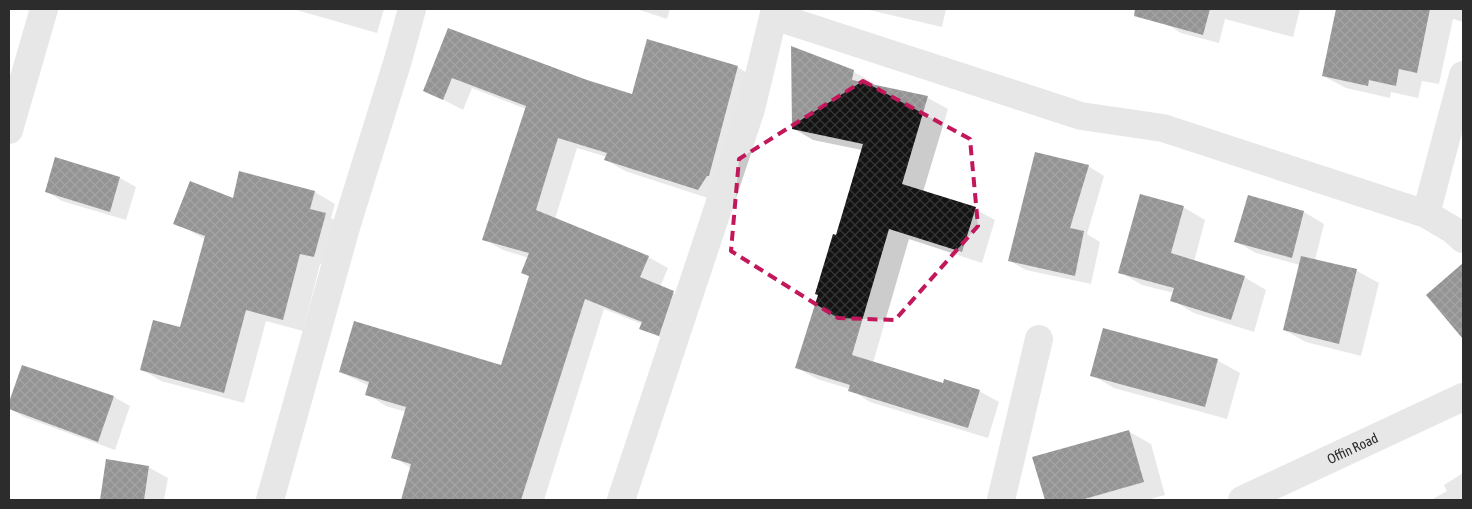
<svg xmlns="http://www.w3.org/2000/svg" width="1472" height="509" font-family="'Asap Condensed',sans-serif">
<defs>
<pattern id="building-cross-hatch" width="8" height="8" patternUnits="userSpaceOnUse" patternTransform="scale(1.25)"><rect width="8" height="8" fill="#131313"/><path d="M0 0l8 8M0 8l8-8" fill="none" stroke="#363636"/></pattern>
</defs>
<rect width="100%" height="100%" fill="#fff"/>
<path fill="#0003" d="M293,9h91l-7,24z
M637,9h33l-3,10z
M865,9h81l-4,18z
M1169,9h131l-7,28 -68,-18 -6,24 -38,-10 -16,-10z
M1341,9h122v13l-10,-3 -14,65 -17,-3 -4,17 -27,-6 -1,6 -44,-10 -23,-12z
M448,30l139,51 46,15 104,-29 19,11 -39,123 -92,-30 -19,-11 1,-3 -30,-9 -22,71 93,38 20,11 -8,19 33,16 -15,43 -37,-18 1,-4 -38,-15 -60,191h-142l9,-32 -18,-11 13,-45 -20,-6 -19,-12 2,-8 -29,-14 162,-5 28,-90 -7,-4 6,-15 -26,-8 -19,-11 42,-130 -54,-21 -9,22 -38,-20z
M792,48l62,24 20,11 -1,3 55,12 20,11 -25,83 52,17 20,11 -13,43 -73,-24 -36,124 71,22 35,6 20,11 -11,36 -118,-36 -20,-13 -33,-10 -20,-11 65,-218 -49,-10 -20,-12z
M56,158l64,20 16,9 -10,33 -64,-19 -16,-10z
M1088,166l16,10 -17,58 13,8 -9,42 -65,-14 -16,-9z
M240,173l75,19 20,12 -4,14 14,8 -11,42 -14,-4 -17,67 -37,-10 -22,82 -83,-22 -20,-12 40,-41 24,-89 -30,-16 58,-23z
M1249,197l55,15 20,12 -9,36 42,11 22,12 -18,73 -55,-14 -22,-12 16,-65 -44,-12 -21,-12z
M1183,207l22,13 -11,42 50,15 22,13 -12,42 -60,-19 -22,-13 2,-7 -32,-8 -22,-13z
M1458,269l5,3v59l-10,-6z
M1217,360l23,13 -13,46 -113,-31 -22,-13z
M23,366l91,31 16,9 -15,44 -91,-33 -15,-9z
M1128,431l23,13 14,51 -18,5h-101l-12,-42z
M107,461l41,6 20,11 -4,22h-63z
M1463,473v27h-32l16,-9 -3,-6z"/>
<path fill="url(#building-cross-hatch)" d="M1135,9h75l-7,26 -69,-19z
M1336,9h94l-13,64 -18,-4 -3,17 -27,-6 -1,6 -46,-10z
M448,28l139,52 45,14 15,-55 91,27 -29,110h-2l-9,14 -94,-30 3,-7 -49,-15 -22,72 113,46 -9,21 34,14 -15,45 -20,-7 3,-7 -57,-23 -64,201h-120l10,-36 -20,-6 15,-51 -41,-12 4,-13 -30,-10 15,-51 147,44 28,-89 -8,-3 8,-20 -47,-13 44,-134 -74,-28 -9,22 -20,-9z
M791,46l63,24 -2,10 76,16 -26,88 74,23 -14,45 -73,-23 -37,126 91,28 1,-4 36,11 -12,38 -120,-37 2,-6 -55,-17 23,-73 -3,-1 18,-60 3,1 27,-91 -71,-15z
M1035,152l54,13 -19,63 14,3 -9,45 -67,-15z
M55,157l65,20 -10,35 -65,-20z
M239,171l76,20 -5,18 16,4 -12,44 -14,-3 -17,66 -37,-10 -22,83 -84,-23 13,-50 27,7 25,-91 -32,-12 17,-43 43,17z
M1140,194l44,12 -13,47 74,23 -14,44 -61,-19 4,-13 -56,-15z
M1248,195l56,16 -12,47 -58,-16z
M1301,256l56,13 -18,75 -56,-14z
M1463,263v76l-37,-44z
M1103,328l115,31 -13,48 -115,-31z
M22,365l92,31 -16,46 -89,-33v-7z
M1129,430l15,52 -63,18h-36l-13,-43z
M106,459l43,7 -5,34h-44z"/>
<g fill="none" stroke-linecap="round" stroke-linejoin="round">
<g stroke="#c9c9c9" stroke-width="28">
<path d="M774,16l307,100 82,12 263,86 27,16 10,9"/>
<path d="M9,130l35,-121"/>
<path d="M1426,214l37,-139"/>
<path d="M270,500l77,-276 51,-164 14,-51"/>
<path d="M621,500l130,-391 24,-100"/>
<path d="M1001,500l38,-161"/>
<path id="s1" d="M1242,500l221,-103"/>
</g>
</g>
<path d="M0 0H1472V509H0ZM863,81l107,58 8,87 -83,94 -57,-2 -107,-67 8,-92z" fill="#fff" fill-opacity=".55" fill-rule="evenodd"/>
<path fill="none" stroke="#c2185b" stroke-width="4" stroke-dasharray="10 6" stroke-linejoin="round" d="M863,81l107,58 8,87 -83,94 -57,-2 -107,-67 8,-92z"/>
<g text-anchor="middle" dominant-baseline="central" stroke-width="5" stroke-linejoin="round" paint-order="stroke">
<g font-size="14" fill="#2c2c2c" stroke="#fff">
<text stroke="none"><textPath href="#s1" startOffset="122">Offin Road</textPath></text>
</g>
</g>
<rect width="1472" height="509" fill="none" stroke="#2c2c2c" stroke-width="20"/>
</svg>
